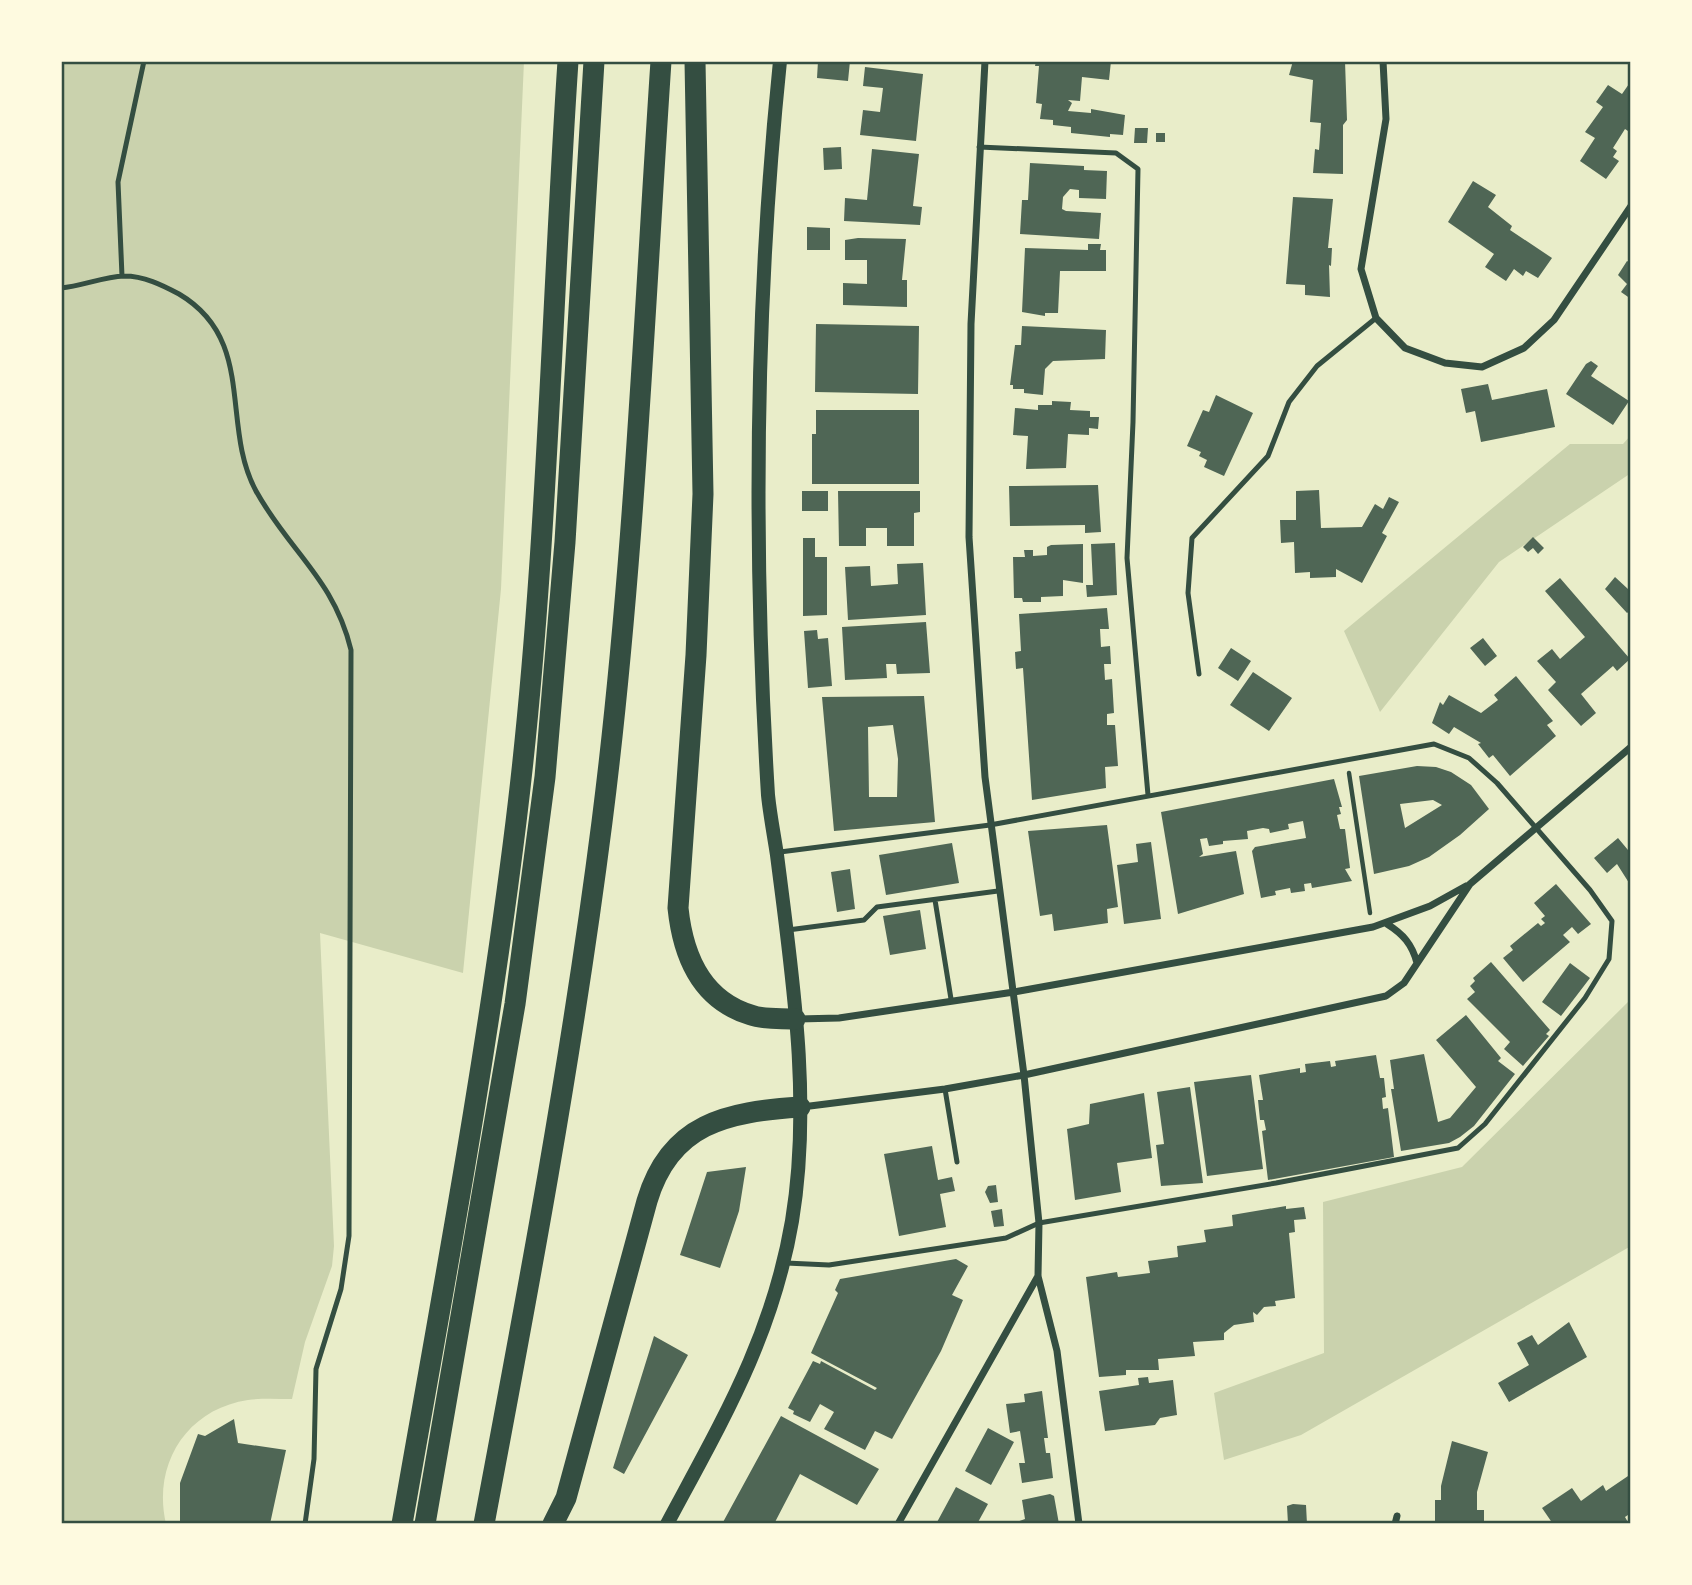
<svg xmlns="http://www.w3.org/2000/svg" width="1692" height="1585" font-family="Signika,sans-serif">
<rect width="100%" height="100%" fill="#e9edc9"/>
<path fill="#cad2ad" d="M61,61h463l-23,528 -38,384 -143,-40 14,313 -2,20 -27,76 -13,57c-14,0 -30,-1 -44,1 -61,9 -96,64 -82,124h-105z
M1631,435v38l-132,89 -119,150 -36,-81 226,-187h53z
M1631,999v247l-330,189 -77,25 -10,-67 110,-40 -1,-151 139,-35z"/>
<path fill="#4f6655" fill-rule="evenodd" d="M818,61h32l-2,20 -31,-3z
M1036,61h75l-2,19 -27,-3 -2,24 -12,-1 4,3 -4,8 23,2v-4l34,6 -2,20 -13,-1v3l-39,-4v-6l-18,-2v-5l-13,-1 2,-15 -6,-1 3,-37h-4z
M1293,61h52l2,59 -4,5v49l-30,-1 2,-24 4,1 2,-27 -11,-1 3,-42 -24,-5z
M865,67l58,7 -7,67 -56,-6 3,-25 17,2 3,-24 -20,-2z
M1631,81v52l-6,-4 -12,19 4,3 -4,6 6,4 -13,18 -26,-18 15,-23 -10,-6 18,-25 -7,-5 12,-17 14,9z
M1135,128h13l-1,15h-13z
M1156,133h9v9h-9z
M841,147l1,22 -18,1 -1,-22z
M872,149l47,5 -6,52 9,1 -2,18 -76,-4 1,-23 22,2z
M1030,163l54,3v4l23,1 -1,28 -27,-1v-8l-9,-1 -7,8 -1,12 4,2 35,2 -2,26 -79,-5 2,-34h6z
M1473,181l23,14 -8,12 24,19 -2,4 42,28 -14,20 -12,-7 -3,5 -9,-7 -8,12 -21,-14 9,-13 -46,-32z
M1293,197l40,2 -5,49h4l-1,18 -2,-1 1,32 -25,-2v-10l-19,-1z
M807,227l23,1v22h-23z
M858,238l48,1 -4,41h5v27l-64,-2v-22l24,1v-24h-22v-20z
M1088,244h13l-1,6h6v21h-46l-2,42h-13v3l-23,-4 3,-64 63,2z
M1627,261l4,2v36l-10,-7 6,-8 -9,-9z
M816,324l103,2 -1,68 -103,-2z
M1022,326l84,4 -1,29 -52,2 -8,8 -2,26 -19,-2v-4h-11v-4h-3l5,-40h6z
M1591,361l7,5 -7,10 38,25 -16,24 -47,-31 20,-30z
M1488,384l4,16 55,-11 8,38 -74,15 -6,-31 -9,2 -5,-24z
M1216,395l37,18 -29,63 -20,-9 3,-7 -8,-4 2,-4 -14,-6 16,-36 6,2z
M1052,401l19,1 -1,8 20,1v6h9l-1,12 -9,-1v7l-21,-1 -2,34 -40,1 2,-33 -15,-1 2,-27 23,2v-5h14z
M816,410h103v74h-107v-50h4z
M1098,485l3,47 -16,1v-8l-75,1 -1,-40z
M1319,490l2,38 41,-1 13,-23 8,5 6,-12 10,5 -17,31 5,3 -25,47 -26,-14v8l-26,1v-6l-15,1 -1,-31 -13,1 -1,-23h16v-29z
M802,491h26v20h-26z
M838,491h82v21l-6,1v33h-27v-18h-21v18h-27z
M1533,537l11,11 -6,6 -5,-6 -5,4 -5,-5z
M803,538h12v19h12v58l-24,1z
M1115,543l2,52 -30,2 -1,-12h7l-2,-41z
M1083,544v39l-20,-3v16l-22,1v5h-18l-1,-4h-8l-1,-41h12l-1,-7h9v6l14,-1v-8l4,-2z
M923,563l3,52 -78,5 -3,-53 25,-1 1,20 27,-2 -1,-20z
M1615,577l13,12 3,-3v24l-4,3 -22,-24z
M1560,578l70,81 -13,12 -4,-5 -32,28 15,19 -15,13 -33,-36 8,-8 -19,-21 15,-12 8,10 25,-22 -40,-46z
M1107,608l2,21h-9l1,18 9,-1 1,18h-7l1,16 7,-1 2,34 -7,1v11h8l3,41 -13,1 1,21 -74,12 -9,-132 -7,1 -1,-17 6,-1 -2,-37z
M926,622l4,51 -33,1 -1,-10h-10l1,14 -42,2 -3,-53z
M817,630l1,9 10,-1 4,48 -24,2 -4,-57z
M1483,638l14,18 -12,10 -15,-18z
M1231,648l20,13 -13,20 -20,-13z
M1253,672l39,26 -23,33 -39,-26z
M1516,676l37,45 -6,4 9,11 -46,40 -17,-21 -4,3 -11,-14 3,-1 -27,-16 -5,7 -17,-11 8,-21 3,3 6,-10 32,18 17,-13 -4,-5z
M924,696l11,126 -101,9 -12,-134zM893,725l5,34 -1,38h-28l-1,-70z
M1417,766l19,1 15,5 20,13 18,24 -29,26 -31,22 -20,9 -35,8 -15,-98zM1433,800l9,5 -37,23 -5,-24z
M1334,779l8,28h-3l2,7 -4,1 3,14h5l5,39 -5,1 7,12 -40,7 -1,-5 -7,1 1,7 -14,2 -1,-5 -15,3 1,4 -15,3 -9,-47 3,-4 51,-9 -3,-17 -15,3 1,5 -19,4 -1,-4 -6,-1 -16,3 1,8 -25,2v3l-14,2 -2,-8 -7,1 3,15 -4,3 37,-6 8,43 -66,20 -17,-102z
M1107,825l11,82 -11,2 1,14 -54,8 -2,-17 -12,2 -12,-85z
M1618,838l10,12 3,-2v38l-14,-22 -10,9 -13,-15z
M1151,842l10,77 -37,5 -7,-59 21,-3 -2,-18z
M952,843l7,40 -73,12 -7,-40z
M850,869l5,40 -18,3 -6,-40z
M1556,884l35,40 -13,10 -6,-7 -9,8 7,7 -47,40 -20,-24 10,-8 -3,-4 28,-23 3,3 4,-3 -4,-4 4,-3 -11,-13z
M920,910l6,39 -36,6 -7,-39z
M1491,962l59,68 -4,4 3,2 -26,30 -19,-17 6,-7 -43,-43 8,-7 -5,-6 5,-5 -2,-3z
M1570,963l20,15 -29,38 -19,-14z
M1466,1015l35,43 -3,3 17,13 -41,52 -14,11 -11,6 -48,8 -10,-62h3l-4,-29 34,-6 14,68 12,-4 26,-31 -40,-47z
M1376,1055l4,23h4l2,19 -4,1 1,11 5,-1 6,49 -126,23 -6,-49 4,-1 -2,-10h-4l-2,-20h5l-4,-25 41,-7v5l6,-1 -1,-8 25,-3 1,6 5,-1 -1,-5z
M1251,1075l12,94 -56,7 -13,-94z
M1190,1087l13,96 -42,3 -5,-41 8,-1 -7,-52z
M1144,1093l8,65 -35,5 4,29 -46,8 -8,-71 22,-5 1,-20z
M932,1146l6,34 14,-3 3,14 -15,3 6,33 -47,9 -15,-82z
M746,1167l-7,44 -19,57 -40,-13 27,-83z
M996,1185l2,17 -8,1 -5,-11 3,-6z
M1286,1206v3l18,-2 2,12 -12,1 1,12 -6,1 6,65 -20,3 1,5 -12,1 -7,8 -4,-3 1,10 -20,3 -10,8v7l-31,2 2,14 -37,3 1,11h-33v5l-27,2 -13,-100 31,-5 1,5 32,-4 -2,-12 30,-4 -1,-11 29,-4 -2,-12 29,-4 -1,-11z
M1002,1209l2,17 -10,1 -3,-16z
M956,1259l12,7 -16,29 11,5 -22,51 -49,88 -17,-8 -10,19 -41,-21 10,-17 -14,-8 -10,18 -17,-8 1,-3 -6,-3 25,-47 7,3 1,-3 54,29 2,-2 -66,-35 27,-60 -3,-3 5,-11z
M1569,1322l18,35 -78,45 -11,-19 31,-18 -12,-22 15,-8 6,10z
M654,1336l34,19 -64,119 -11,-6z
M1148,1377l1,6 24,-3 4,35 -17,3 -5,7 -50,6 -6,-40 40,-6 -1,-7z
M1042,1391l6,47h-4l2,15h4l3,25 -31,5 -3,-20h6l-5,-32 -10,2 -4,-29 19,-2 -1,-8z
M781,1416l98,53 -22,36 -57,-31 -26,50h-52z
M234,1419l4,24 48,7 -16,74h-90v-41l18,-49 7,2z
M988,1428l26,14 -23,43 -26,-14z
M1452,1441l36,11 -11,40v18h7v14h-49v-24h6v-14z
M1631,1474v39l-6,4 4,7h-76l-11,-16 30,-20 9,13 22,-16 3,6z
M956,1487l32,17 -11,20h-41z
M1050,1494l4,2 5,28h-48l14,-5 -3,-19z
M1293,1504l13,1 1,19h-19l-1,-18z"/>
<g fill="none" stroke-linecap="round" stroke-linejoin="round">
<path stroke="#344e41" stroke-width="4.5" d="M1349,773l21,140"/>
<path stroke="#344e41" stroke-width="5" d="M979,147l137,6 22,16 -5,253 -6,136 21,237
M122,276l-4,-94 26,-121
M61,288c21,-2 42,-11 63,-12 20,0 38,9 55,18 78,46 41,131 77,197 33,60 78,88 95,159l-2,586 -8,53 -25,80 -2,90 -9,65
M1199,674l-11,-81 4,-55 76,-82 21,-54 28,-36 59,-48
M780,852l210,-27 444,-81 35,14 28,25 93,107 22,31 -3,38 -24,39 -100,126 -27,24 -182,35 -237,40 -33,15 -177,27 -43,-2
M935,900l16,99
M788,930l76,-10 13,-13 121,-16
M945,1089l12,73"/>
<path stroke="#344e41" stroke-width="7" d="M985,61l-14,263 -2,213 16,240 39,298 15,148 -1,53 19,75 22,173
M1383,61l3,58 -25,150 15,49 29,30 40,15 37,4 42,-19 30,-28 77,-114
M1387,924c16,10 25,20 30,39
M798,1019l41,-1 175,-26 359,-65 57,-21 36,-20
M802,1107l143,-18 79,-14 362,-79 18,-13 66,-99 161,-137
M898,1524l140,-248
M1395,1524l2,-8"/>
<path stroke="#344e41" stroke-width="14" d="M667,1524c55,-103 105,-186 125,-303 20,-120 0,-247 -15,-366 -3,-20 -7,-40 -9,-60 -15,-244 -13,-491 12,-734"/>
<path stroke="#344e41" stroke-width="21" d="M695,61l8,433 -7,161 -18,253c5,48 23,92 73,107 13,5 30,3 44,4
M402,1524c41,-234 85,-467 114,-702 31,-252 35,-507 52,-761
M425,1524l90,-520 30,-227 20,-235 29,-481
M484,1524c44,-233 88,-467 118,-702 32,-252 42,-507 59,-761
M553,1524l13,-26 81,-297c23,-78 80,-89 153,-94"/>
</g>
<rect width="1692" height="1585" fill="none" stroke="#fefae0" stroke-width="126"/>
<rect x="63" y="63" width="1566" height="1459" fill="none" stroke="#344e41" stroke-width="2.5"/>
</svg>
